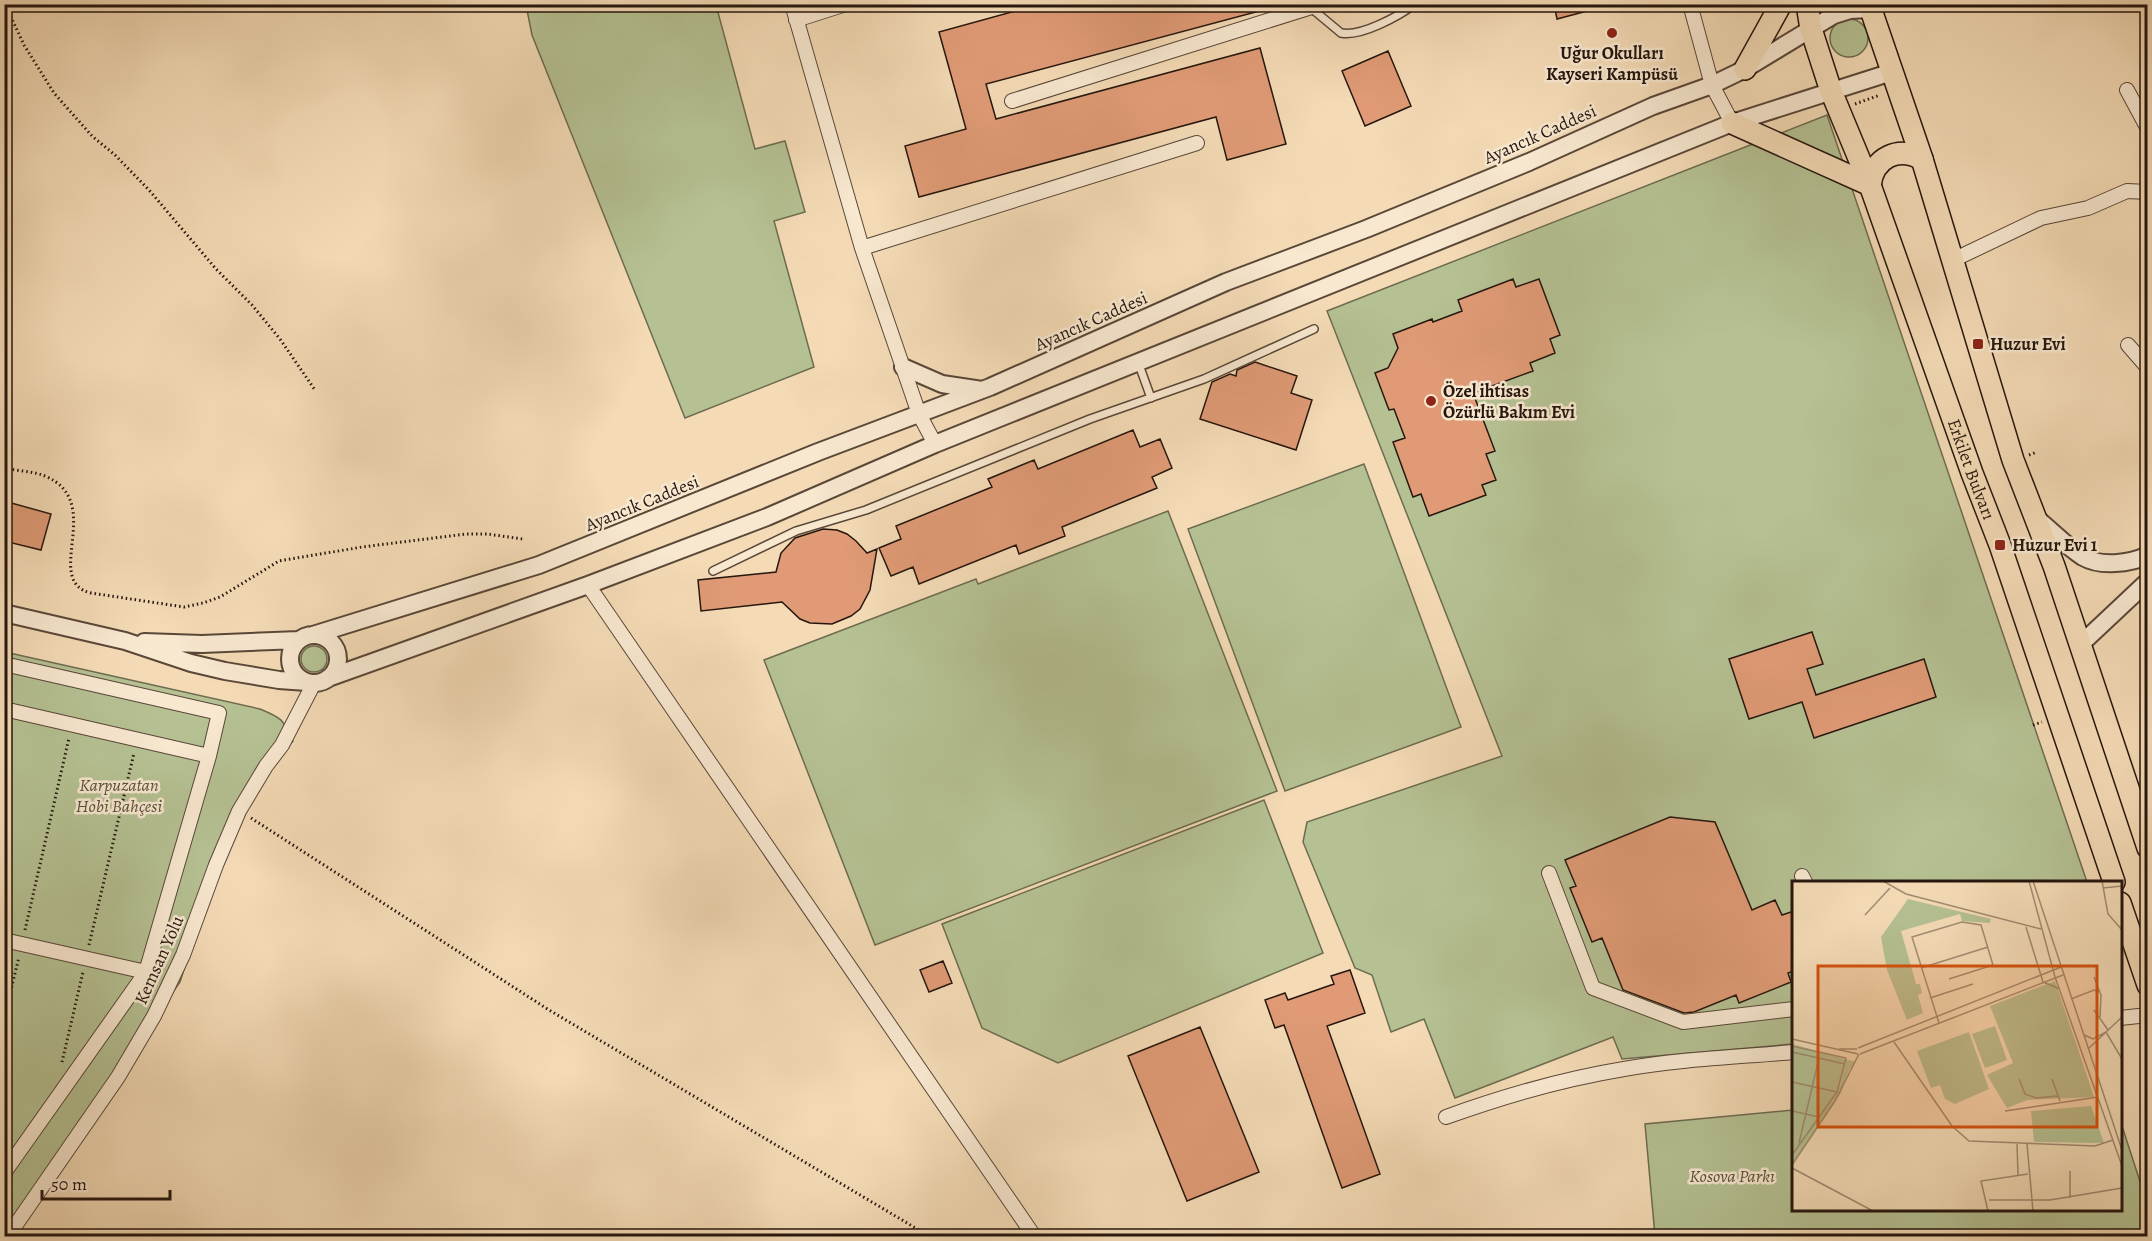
<svg xmlns="http://www.w3.org/2000/svg" width="2152" height="1241" font-family="Alegreya,serif">
<rect width="100%" height="100%" fill="#f4dbb6"/>
<filter id="stains"><feTurbulence type="fractalNoise" baseFrequency=".00333" numOctaves="4"/><feColorMatrix values="0 0 0 0 .2 0 0 0 0 .09 0 0 0 0 .02 0 0 0 .5 -.17"/></filter>
<radialGradient id="worn" r=".72"><stop offset=".6" stop-color="#630" stop-opacity="0"/><stop offset="1" stop-color="#630" stop-opacity=".3"/></radialGradient>
<path fill="#b5c193" stroke="#6d6c50" stroke-width="1.5" d="M526,5h190l39,144 30,-8 20,71 -31,9 40,146 -129,51 -153,-383z
M1830 38a19 19 0 1 1 38 0a19 19 0 1 1-38 0Z
M1827,115l260,767h-293l-1,162 -171,15 -9,-22 -158,61 -31,-79 -33,13 -19,-57 -17,-7 -52,-126 4,-20 195,-66 -175,-445z
M1364,464l97,263 -176,64 -97,-262z
M1168,511l109,280 -402,154 -111,-285 212,-81 2,5z
M301 659a13 13 0 1 1 26 0a13 13 0 1 1-26 0Z
M5,652l255,57c22,9 23,10 33,32l-55,61 -58,180 -175,253z
M1264,800l59,153 -265,110 -76,-35 -40,-104z
M1793,1110l1,100h326l1,-87 26,80v33h-492l-10,-112z"/>
<path fill="#e09b76" stroke="#25160e" stroke-width="1.5" d="M1041,4h225l1,5 -281,75 10,35 264,-71 26,96 -59,16 -11,-43 -297,80 -14,-51 61,-17 -27,-97z
M1554,4h41v5l-38,10z
M1388,51l23,55 -46,20 -23,-55z
M1513,279l3,8 23,-8 21,56 -10,4 5,14 -25,10 3,8 -60,22 22,58 -9,3 10,26 -14,5 4,10 -57,21 -8,-22 -8,3 -20,-55 12,-4 -11,-29 -5,1 -14,-37 13,-5 10,-20 -5,-14 39,-15 1,3 29,-11 -4,-11z
M1255,362l42,14 -6,17 21,7 -16,50 -96,-31 12,-37 18,-8 6,2 1,-6z
M1133,430l7,17 20,-8 12,29 -20,9 5,11 -95,39 3,9 -46,18 -3,-9 -97,39 -6,-17 -22,9 -12,-28 22,-9 -5,-13 96,-39 -4,-8 46,-19 4,9z
M4,501l47,13 -10,36 -37,-9z
M823,529l14,1 10,4 9,7 11,12 10,-4 -7,41 -10,19 -9,7 -19,8 -22,-1 -10,-4 -18,-17 -81,9 -3,-31 78,-8 5,-19 14,-15z
M1812,632l11,32 -16,5 9,26 108,-36 12,38 -122,41 -12,-36 -53,17 -20,-60z
M1670,817l45,5 37,88 23,-10 7,15 12,-4v60l-6,2 3,9 -52,21 -3,-8 -42,17 -10,1 -61,-23 -21,-52 -10,4 -22,-54 6,-2 -11,-26z
M943,961l9,22 -23,9 -9,-22z
M1350,970l15,43 -38,13 53,148 -38,14 -58,-163 -9,3 -10,-28 20,-7 3,7 46,-16 -3,-8z
M1200,1027l59,145 -72,29 -59,-145z"/>
<g fill="none" stroke-linecap="round" stroke-linejoin="round">
<defs>
<path id="service" d="M1311,8l30,25c20,4 58,-17 74,-29
M1138,362l13,36
M713,571l83,-40 70,-21 224,-91 114,-40 110,-50"/>
<path id="minor" d="M792,4l70,244 57,166 16,30
M1690,4l22,81 20,38
M796,20l50,-16
M2127,90l21,39
M1012,101l309,-97
M862,248l335,-105
M1953,260l88,-42 47,-10 39,-17 21,1
M2128,345l20,23
M588,585l446,651
M4,664l215,49 -10,43 -63,216 -142,201
M4,709l205,47
M1549,873l44,115 90,34 111,-13
M1802,876l3,6
M4,940l142,32
M2120,1018l28,-3
M1446,1117c58,-21 117,-38 178,-48 56,-10 113,-12 170,-17
M8,1236l110,-159 36,-61 29,-61 33,-90 23,-54 27,-45 16,-21 32,-62"/>
<path id="tertiary" d="M903,367l39,17 40,6
M2035,517c16,13 31,29 48,40 17,10 47,7 65,-2
M4,613l121,28 66,22 34,8 54,9 28,2
M313,635l226,-70 279,-113 172,-65 236,-105 140,-53 163,-67 124,-56 59,-21 33,-16 89,-54 16,-5 20,-1
M290 659a24 24 0 1 1 48 0a24 24 0 1 1-48 0Z
M144,642l58,2 97,-4
M2081,644l67,-63
M328,678l260,-93 179,-68 168,-73 797,-321 160,-51"/>
<g id="primary">
<path id="s1" d="M1807,4l4,25 20,62 39,94 102,288 28,72 114,337"/>
<path d="M1869,4l53,155 91,301 41,106 94,282"/>
<path d="M1745,69l36,-65"/>
<path d="M1732,123l138,62c4,-28 28,-39 52,-26"/>
<path d="M2120,903l28,82"/>
</g>
</defs>
<use href="#service" stroke="#594738" stroke-width="10"/>
<use href="#minor" stroke="#594738" stroke-width="16"/>
<use href="#tertiary" stroke="#594738" stroke-width="20"/>
<use href="#primary" stroke="#25160e" stroke-width="24"/>
<path stroke="#25160e" stroke-width="3" stroke-dasharray="1.5 3" stroke-linecap="butt" d="M5,4l19,41 30,48 38,43 23,19 34,35 67,79 36,36 28,34 35,51
M1855,104l25,-9
M2029,455l8,-3
M4,468c13,3 29,3 41,8 62,26 -4,105 46,117l93,14 19,-4 17,-6 59,-36 83,-14 104,-13h21l36,5
M2033,725l9,-3
M251,818l298,192 380,226
M25,930l44,-192
M89,945l45,-192
M4,1018l15,-61
M62,1062l21,-90"/>
<use href="#service" stroke="#f8e8d0" stroke-width="7"/>
<use href="#minor" stroke="#f8e8d0" stroke-width="14"/>
<use href="#tertiary" stroke="#f8e8d0" stroke-width="16"/>
<use href="#primary" stroke="#f4dbb6" stroke-width="21"/>
</g>
<g fill="#8f2418" stroke="#f8e8d0" stroke-width="2">
<circle cx="1612" cy="33" r="6"/>
<rect x="1972" y="338" width="12" height="12" rx="3"/>
<circle cx="1431" cy="401" r="6"/>
<rect x="1994" y="539" width="12" height="12" rx="3"/>
</g>
<g text-anchor="middle" dominant-baseline="central" stroke-width="5" stroke-linejoin="round" paint-order="stroke">
<g font-size="18" font-weight="bold" fill="#25160e" stroke="#f8e8d0" text-anchor="start">
<text x="1612" y="53" text-anchor="middle">Uğur Okulları<tspan x="1612" dy="21">Kayseri Kampüsü</tspan></text>
<text x="1990" y="344">Huzur Evi</text>
<text x="1443" y="391">Özel ihtisas<tspan x="1443" dy="21">Özürlü Bakım Evi</tspan></text>
<text x="2012" y="545">Huzur Evi 1</text>
</g>
<g font-size="18" fill="#25160e" stroke="#f8e8d0">
<text transform="translate(1540 134) rotate(-24)">Ayancık Caddesi</text>
<text transform="translate(1091 321) rotate(-24)">Ayancık Caddesi</text>
<text stroke="none"><textPath href="#s1" startOffset="494">Erkilet Bulvarı</textPath></text>
<text transform="translate(642 503) rotate(-22)">Ayancık Caddesi</text>
<text transform="translate(159 960) rotate(-66)">Kemsan Yolu</text>
</g>
<g font-size="18" font-style="italic" fill="#57523d" stroke="#f8e8d0">
<text x="119" y="785">Karpuzatan<tspan x="119" dy="21">Hobi Bahçesi</tspan></text>
<text x="1732" y="1176">Kosova Parkı</text>
</g>
</g>
<g transform="translate(1792 881)">
<rect width="330" height="330" fill="#f4dbb6"/>
<path d="M116,18l83,20 -1,4 -28,-2 -2,-7 -59,17 15,53h4l2,9 -4,2 5,18 -16,7 -20,-50 -6,-33zM263,100l39,116 -67,3 -20,8 -20,-33 26,-12 -23,-57zM203,145l12,34 -22,8 -13,-34zM177,151l20,57 -34,15 -10,-5 -5,-14 -9,3 -14,-37zM0,163l64,18 -7,8 -8,23 -49,71zM299,225l13,37 -70,-1 -3,-31z" fill="#b5c193"/>
<path fill="none" stroke="#a18c73" stroke-width="1.5" d="M91,0l23,13 135,35M237,0l26,96 67,189M241,0l89,269M310,0l6,33 14,16M311,7l19,-2M73,34l25,-27M234,46l17,55M129,87l67,-21M302,96l7,18 -1,22M251,101l17,7M138,117l43,-14M279,118l23,-9 6,2M302,129l14,20M147,142l-27,-86 50,-15 19,3 12,40 -44,14M292,154l9,4 13,-7 16,27M0,158l66,15M102,161l58,84 17,15 126,5 18,-6M0,165l54,12 -9,34 -45,63M66,167l203,-81M47,168h18M296,168l34,-32M0,171l53,12M68,173l203,-79M227,198l6,15 11,4 22,-2M260,198l8,22M0,201l45,10M0,230l27,6M213,230l93,-14M7,262l20,-85M225,263l1,31M235,263l6,67M0,284l43,-64 24,-47M0,287l81,43M278,290v27M197,319h61l72,-12M196,330l-7,-30 47,-7"/>
<path fill="#d4520c" fill-opacity="0.15" stroke="#d4520c" stroke-width="3" d="M26,85h279v161h-279z"/>
<rect width="330" height="330" fill="none" stroke="#25160e" stroke-width="3"/>
</g>
<rect width="2152" height="1241" fill="none" stroke="#f4dbb6" stroke-width="24"/>
<rect x="6" y="6" width="2140" height="1229" fill="none" stroke="#25160e" stroke-width="3"/>
<rect x="12" y="12" width="2128" height="1217" fill="none" stroke="#25160e" stroke-width="1.5"/>
<path d="M42 1190v9h128v-9" fill="none" stroke="#25160e" stroke-width="3"/>
<text x="51" y="1190" font-size="18" fill="#25160e" stroke="#f8e8d0" stroke-width="4.5" paint-order="stroke">50 m</text>
<rect width="100%" height="100%" filter="url(#stains)"/>
<rect width="100%" height="100%" fill="url(#worn)"/>
</svg>
